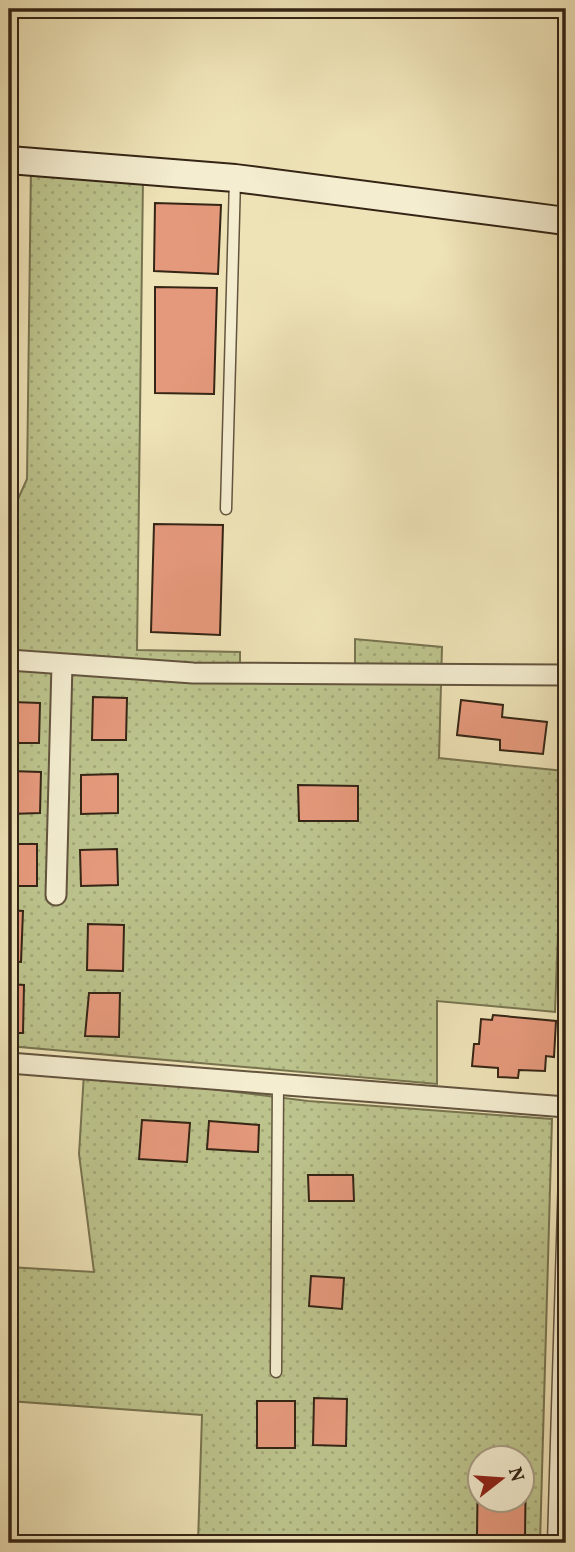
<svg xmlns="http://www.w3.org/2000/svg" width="575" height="1552" font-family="Vollkorn,serif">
<defs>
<pattern id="grass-dots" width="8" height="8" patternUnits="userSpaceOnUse" patternTransform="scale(1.75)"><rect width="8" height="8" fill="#bcc38c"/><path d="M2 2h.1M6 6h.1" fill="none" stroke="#a2a778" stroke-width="1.8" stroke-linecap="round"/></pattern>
</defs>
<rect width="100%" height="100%" fill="#eee3b7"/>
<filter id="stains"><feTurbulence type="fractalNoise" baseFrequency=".00286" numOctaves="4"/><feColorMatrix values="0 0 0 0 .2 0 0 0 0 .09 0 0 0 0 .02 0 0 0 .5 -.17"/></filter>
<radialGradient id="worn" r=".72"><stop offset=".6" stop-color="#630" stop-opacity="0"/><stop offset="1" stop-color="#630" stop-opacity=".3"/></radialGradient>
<path fill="url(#grass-dots)" stroke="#787450" stroke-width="2" fill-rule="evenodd" d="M31,166l112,13 -6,471 103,2v15l115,1v-29l87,8 -3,111 125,13 -9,241 -118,-11v83l-428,-38v-540l9,-7 9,-20z
M9,172l1,21 6,7 -3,227 -4,6z
M84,1073l224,28 244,18 -12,424h-342l4,-128 -193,-14v-134l85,5 -15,-118zM480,1458h42v42h-42z"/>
<path fill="#e5997c" stroke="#352515" stroke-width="2" d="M155,203l66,2 -3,69 -64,-3z
M155,287l62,1 -3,106 -59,-1z
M154,524l69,1 -3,110 -69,-3z
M93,697l34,1 -1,42h-34z
M461,700l42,5 -1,12 45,5 -4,32 -43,-4v-10l-43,-5z
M12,702l28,1 -1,40h-28z
M10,771l31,1 -1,41 -30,1z
M118,774v39l-37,1v-39z
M298,785l60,1v35h-59z
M9,844h28v42h-28z
M117,849l1,36 -37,1 -1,-36z
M9,910l14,1 -2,51 -12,-1z
M88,924l36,1 -1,46 -36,-1z
M9,984l15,1 -1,48h-14z
M89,993h31l-1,44 -34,-1z
M493,1015l63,6 -2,36 -8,-1 -1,15 -26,-1 -1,8 -20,-1v-9l-26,-2 2,-22h5l2,-25 11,1z
M142,1120l48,3 -3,39 -48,-3z
M209,1121l50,4 -1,27 -51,-3z
M308,1175h45l1,26h-45z
M311,1276l33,2 -2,31 -33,-3z
M314,1398l33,1 -1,47 -33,-1z
M257,1401h38v47h-38z
M566,1457v60h-2v-23h-6v-25h7z
M478,1462h2v38h42v-37h4l-1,74 -48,-1z"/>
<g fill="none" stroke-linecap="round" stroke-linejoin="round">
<defs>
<path id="lane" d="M226,509l9,-330
M276,1372l2,-288
M553,1543l13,-436"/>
<path id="street" d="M9,660l184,13 373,2
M56,895l6,-231
M9,1063l557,44"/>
<path id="secondary" d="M9,160l226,18 331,43"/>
</defs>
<use href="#lane" stroke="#63543e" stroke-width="13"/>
<use href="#street" stroke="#63543e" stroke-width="23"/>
<use href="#secondary" stroke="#352515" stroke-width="30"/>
<use href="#lane" stroke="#f4edd0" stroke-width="10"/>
<use href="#street" stroke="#f4edd0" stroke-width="19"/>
<use href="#secondary" stroke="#f4edd0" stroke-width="26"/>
</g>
<rect width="575" height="1552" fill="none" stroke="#eee3b7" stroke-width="35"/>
<rect x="10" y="10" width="554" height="1531" fill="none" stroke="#352515" stroke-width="3.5"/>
<rect x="18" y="18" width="540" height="1517" fill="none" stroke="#352515" stroke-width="2"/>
<g transform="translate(501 1479) rotate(73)"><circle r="33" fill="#f4edd0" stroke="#a89d85" stroke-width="2"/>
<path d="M0-5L12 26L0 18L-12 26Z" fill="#8f2418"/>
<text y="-10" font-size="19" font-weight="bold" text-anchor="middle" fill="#352515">N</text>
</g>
<rect width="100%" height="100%" filter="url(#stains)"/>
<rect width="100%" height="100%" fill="url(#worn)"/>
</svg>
